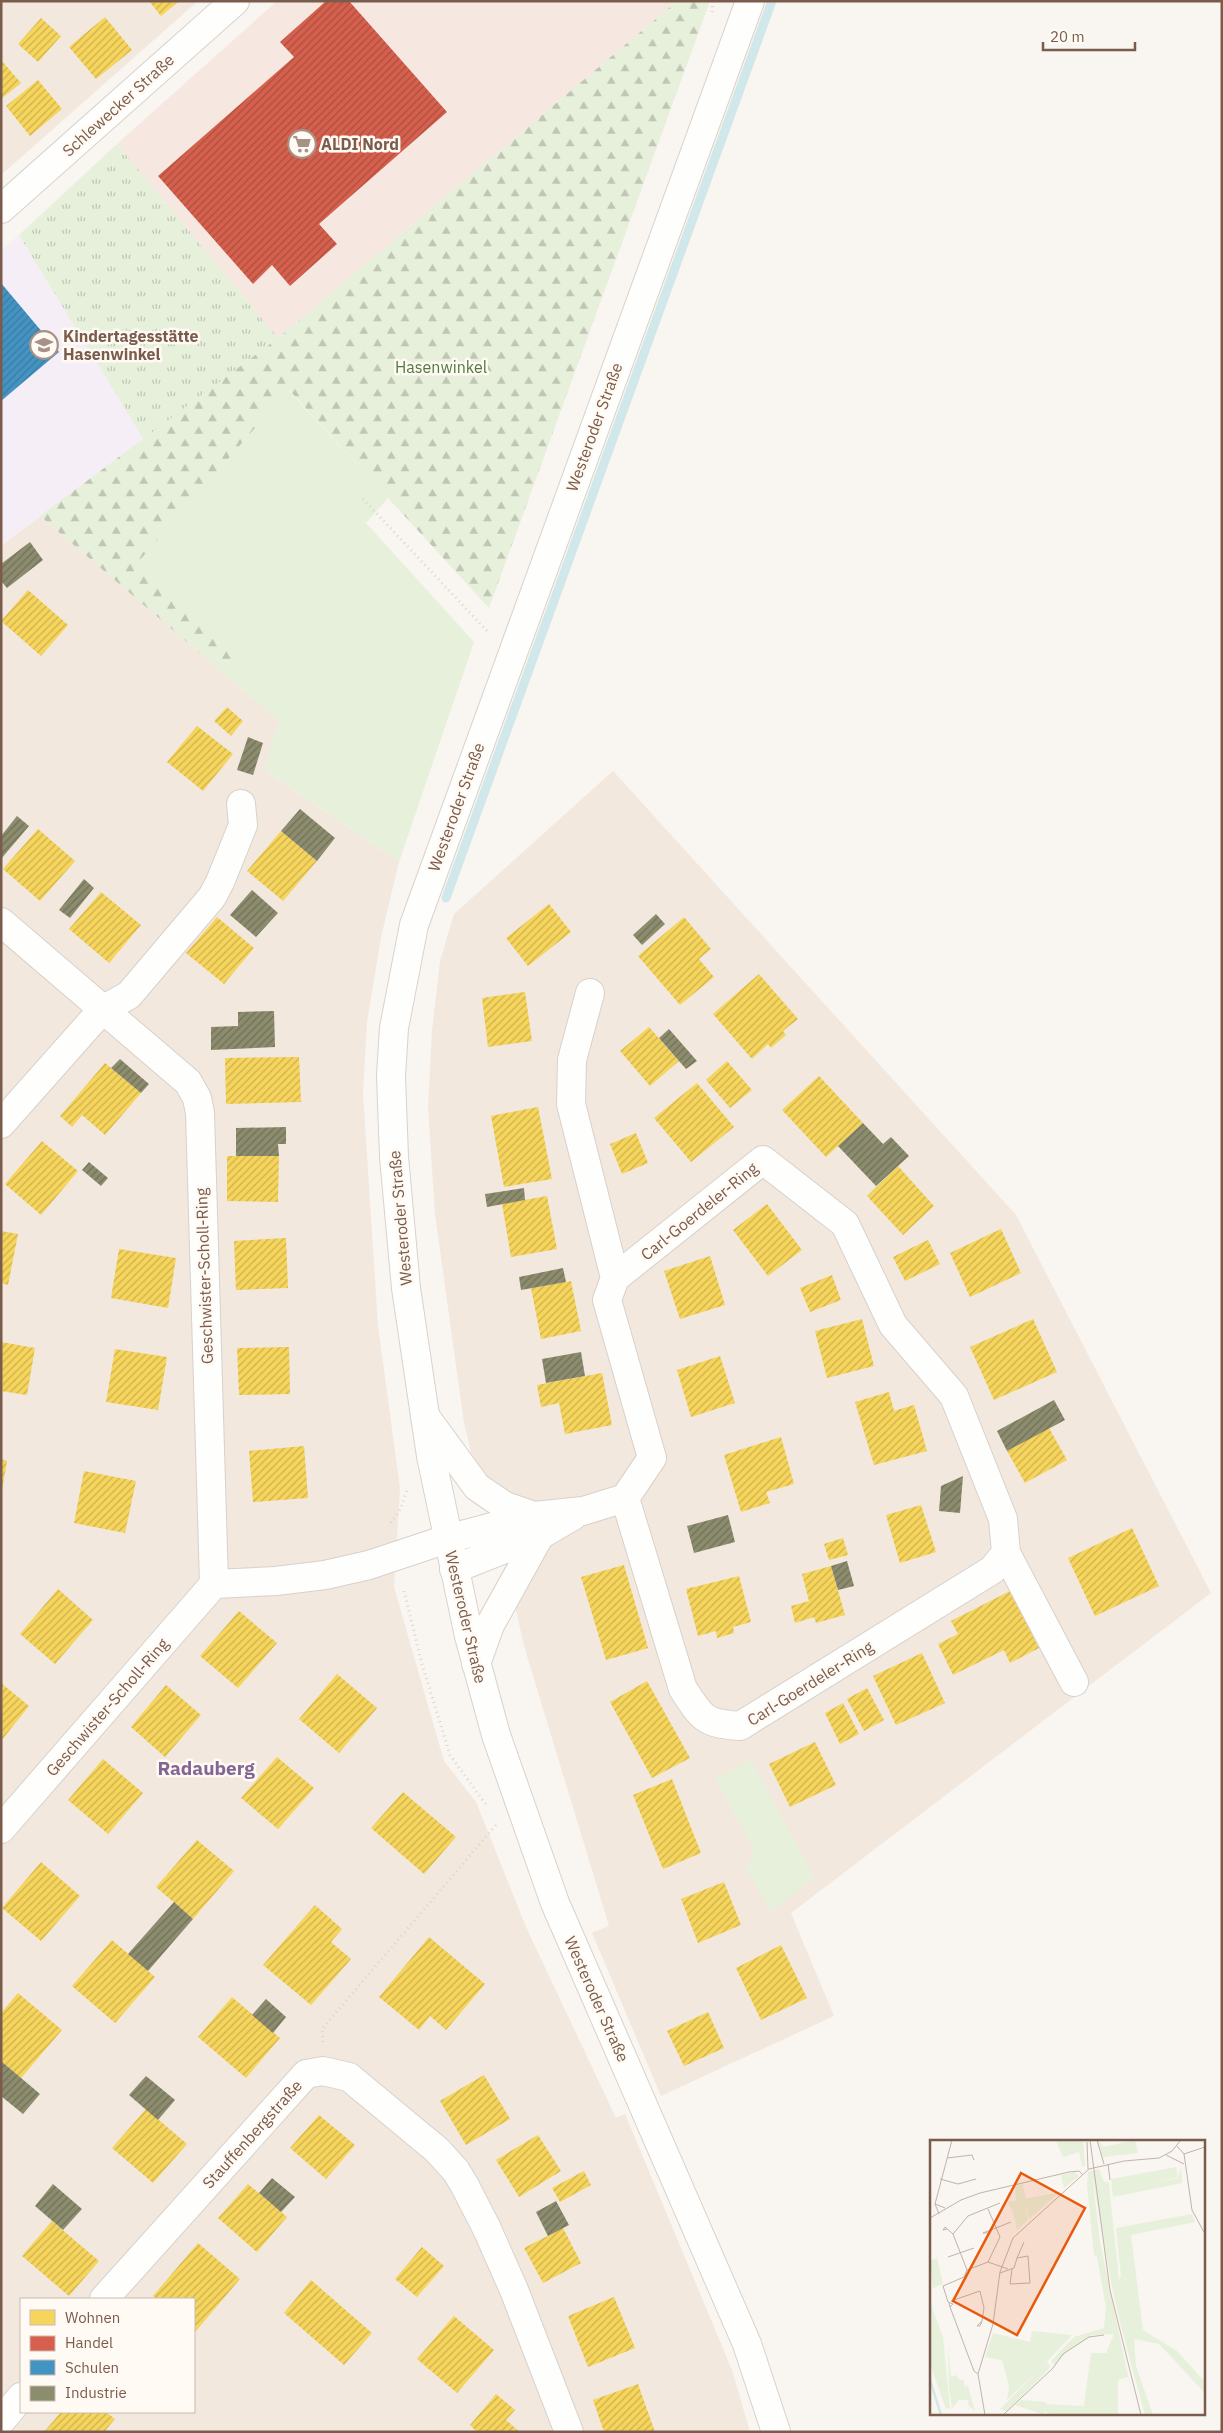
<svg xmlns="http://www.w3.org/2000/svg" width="1223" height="2433" font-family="'IBM Plex Sans',sans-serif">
<defs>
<pattern id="grass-tufts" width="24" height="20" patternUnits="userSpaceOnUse" patternTransform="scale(1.25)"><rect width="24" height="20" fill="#e7f0db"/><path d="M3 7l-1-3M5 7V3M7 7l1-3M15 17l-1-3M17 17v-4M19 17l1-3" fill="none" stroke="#c0c6b4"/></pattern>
<pattern id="forest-firs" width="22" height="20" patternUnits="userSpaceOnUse" patternTransform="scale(1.25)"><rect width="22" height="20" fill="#e7f0db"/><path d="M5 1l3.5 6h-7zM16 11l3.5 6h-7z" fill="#c0c6b4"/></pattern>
<pattern id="homes-hatch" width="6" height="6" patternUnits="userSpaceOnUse" patternTransform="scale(1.25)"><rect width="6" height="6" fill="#f6d55c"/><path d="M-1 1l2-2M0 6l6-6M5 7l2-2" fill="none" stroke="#ccb04e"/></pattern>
<pattern id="shops-hatch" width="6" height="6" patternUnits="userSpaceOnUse" patternTransform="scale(1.25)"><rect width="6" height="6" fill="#d6604d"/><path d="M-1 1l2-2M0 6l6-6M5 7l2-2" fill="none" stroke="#aa4f40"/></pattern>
<pattern id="schools-hatch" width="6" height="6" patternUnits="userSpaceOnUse" patternTransform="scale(1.25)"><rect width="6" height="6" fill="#4393c3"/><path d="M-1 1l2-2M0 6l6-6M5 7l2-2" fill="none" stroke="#3d7ba1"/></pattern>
<pattern id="industry-hatch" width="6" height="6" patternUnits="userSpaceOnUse" patternTransform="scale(1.25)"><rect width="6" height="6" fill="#8c8c6e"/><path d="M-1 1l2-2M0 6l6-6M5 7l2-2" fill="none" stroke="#727058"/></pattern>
</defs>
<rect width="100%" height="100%" fill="#f9f5f0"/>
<path fill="#f2e8de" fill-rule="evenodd" d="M1,1h197l-197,174z
M40,516l239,205 -14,49 134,92 -18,75 -14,85 -4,71 15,233 22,162 -6,99 50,174 32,41 50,125 90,191 9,-4 107,256 18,62h-749v-1886zM21,2299h173v113h-173z
M613,771l403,444 195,378 -420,320 43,103 -173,80 -69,-163 17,-7 -85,-280 -39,-175 -8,6 -13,-54 -29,-209 -7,-107 4,-76 8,-70 14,-47z"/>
<path fill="#f6e8e1" d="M277,1h400l-399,337 -161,-194z"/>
<path fill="#f6eef6" d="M19,235l125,205 -143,106v-295z"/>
<path fill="url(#grass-tufts)" d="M117,144l161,194 -134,102 -125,-205z"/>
<path fill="url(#forest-firs)" d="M677,1h33l-221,607 -200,-218 -47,263 -19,20 -183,-157 238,-178z"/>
<path fill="#e7f0db" d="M288,390l100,108 -22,25 108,119 -75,220 -135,-93 15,-48 -56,-48 19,-20 -103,-92z
M751,1760l63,117 -43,35 -24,-42 7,-20 -39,-72z"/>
<path fill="url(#homes-hatch)" d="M149,1h30l-18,15z
M105,17l27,33 -36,29 -27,-32z
M41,18l20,18 -23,26 -20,-18z
M1,60l20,23 -20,16z
M38,80l24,29 -32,27 -24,-30z
M28,590l40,35 -27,31 -40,-35z
M227,707l16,14 -12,15 -17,-15z
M197,726l36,28 -30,37 -36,-29z
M38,829l37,32 -35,40 -37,-32z
M281,831l36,30 -34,40 -36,-30z
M101,892l40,33 -32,38 -40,-34z
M549,904l22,28 -43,34 -22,-28z
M217,917l37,31 -30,36 -38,-31z
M684,917l27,32 -12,10 15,18 -34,28 -42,-49z
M759,974l39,45 -15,12 3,4 -15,13 -3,-4 -16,15 -39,-45z
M525,992l7,49 -44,6 -6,-49z
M649,1027l30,34 -29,25 -30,-35z
M299,1057l2,45 -75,2 -1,-46z
M727,1061l25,29 -22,18 -24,-28z
M105,1063l36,30 -36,42 -23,-20 -10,12 -12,-11z
M819,1076l44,47 -37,34 -44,-47z
M697,1083l37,44 -43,35 -37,-44z
M538,1107l14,72 -48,8 -13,-71z
M636,1133l12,30 -26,11 -12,-30z
M42,1141l36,30 -37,44 -36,-31z
M227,1156h52l-1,46 -51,-1z
M898,1166l36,40 -31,29 -36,-39z
M547,1196l10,53 -46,8 -9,-53z
M767,1204l35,46 -34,26 -35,-46z
M1001,1229l20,44 -51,24 -20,-44z
M1,1231l17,3 -10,51 -7,-2z
M286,1238l2,50 -52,2 -2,-49z
M928,1240l12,24 -35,17 -12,-24z
M119,1249l57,9 -8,50 -57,-10z
M710,1256l15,49 -45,14 -16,-48z
M832,1275l9,25 -31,12 -10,-24z
M571,1281l10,50 -40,8 -10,-51z
M862,1319l12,47 -47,12 -12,-47z
M1033,1319l24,53 -63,28 -24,-53z
M1,1342l34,6 -8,47 -26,-4z
M289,1347l1,47 -51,1 -2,-47z
M115,1349l52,8 -9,53 -52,-8z
M720,1356l15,47 -44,14 -14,-47z
M602,1373l10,52 -47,9 -6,-31 -18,4 -4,-22z
M889,1392l5,19 20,-6 13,46 -53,14 -19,-63z
M1049,1428l18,32 -42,23 -18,-32z
M781,1437l13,47 -28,8 4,11 -29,9 -17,-57z
M304,1446l4,52 -55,4 -4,-51z
M1,1459l6,2 -5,29h-1z
M84,1471l52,10 -11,52 -51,-10z
M921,1505l15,47 -36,11 -14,-48z
M1132,1528l27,58 -64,30 -27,-58z
M843,1538l5,17 -19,5 -5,-16z
M624,1565l24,83 -42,12 -25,-83z
M831,1566l14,49 -29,8 -2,-6 -19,6 -4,-17 18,-5 -7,-27z
M739,1576l12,46 -18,5 1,6 -17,5 -1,-7 -18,5 -12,-47z
M58,1589l35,31 -38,44 -35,-30z
M1010,1591l29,57 -29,15 -6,-13 -51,25 -15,-31 20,-10 -7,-13z
M239,1611l38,32 -39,45 -38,-32z
M922,1653l23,50 -49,22 -23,-49z
M337,1674l40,34 -38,45 -40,-34z
M647,1681l43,77 -38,20 -42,-76z
M1,1683l28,23 -28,35z
M166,1685l35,30 -36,42 -34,-30z
M867,1688l17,32 -20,11 -17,-32z
M843,1703l16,31 -19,10 -15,-31z
M815,1742l21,43 -46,22 -21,-43z
M277,1757l37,31 -36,41 -37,-31z
M103,1759l40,34 -35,41 -40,-34z
M672,1779l29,74 -38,16 -30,-74z
M403,1792l53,45 -32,37 -53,-46z
M197,1840l37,31 -41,48 -37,-32z
M41,1862l39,34 -39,45 -39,-33z
M724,1882l17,43 -43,18 -17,-44z
M315,1905l27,24 -11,13 20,17 -40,46 -48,-40z
M429,1937l56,47 -39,46 -16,-14 -11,14 -40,-33z
M112,1940l43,37 -40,46 -43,-37z
M781,1945l26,53 -46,22 -25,-52z
M18,1993l44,37 -41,48 -20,-17v-48z
M232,1997l48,41 -34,40 -48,-41z
M708,2012l16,36 -40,18 -17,-35z
M484,2075l26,44 -44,26 -26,-44z
M146,2109l41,35 -34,39 -41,-35z
M319,2115l36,30 -29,34 -36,-31z
M538,2135l23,36 -42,26 -23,-37z
M584,2171l7,14 -31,17 -8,-14z
M248,2184l39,33 -30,35 -39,-34z
M52,2221l47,40 -30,35 -47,-40z
M563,2228l18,35 -38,20 -19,-35z
M198,2243l42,36 -45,53 -1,-33h-37l-4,-3z
M422,2247l22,19 -27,31 -22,-18z
M311,2280l61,53 -28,32 -60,-52z
M614,2297l21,51 -47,19 -20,-51z
M454,2316l40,34 -37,43 -40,-34z
M638,2384l17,48h-51l-11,-32z
M496,2394l19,16 -9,10 14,12h-43l-7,-7z
M61,2412h45l9,7 -11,13h-60z"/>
<path fill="url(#shops-hatch)" d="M326,1h23l98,111 -128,112 18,20 -47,42 -18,-21 -19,19 -95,-108 136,-119 -14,-15z"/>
<path fill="url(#schools-hatch)" d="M1,283l58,69 -58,49z"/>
<path fill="url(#industry-hatch)" d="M30,542l13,18 -36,28 -6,-7v-17z
M248,737l15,6 -10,32 -16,-5z
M300,809l35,29 -18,23 -36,-30z
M17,816l12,10 -28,33v-23z
M84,879l10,9 -24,30 -11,-8z
M252,890l26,23 -22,24 -26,-22z
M656,914l9,10 -23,21 -9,-10z
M274,1011l1,36 -64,3v-23l27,-1v-14z
M669,1029l28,32 -11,8 -27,-31z
M120,1059l29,25 -8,9 -30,-25z
M863,1123l20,21 8,-7 18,19 -33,30 -38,-40z
M286,1127v17h-8l1,12h-43v-28z
M89,1162l19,16 -7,8 -19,-16z
M524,1188l1,12 -38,7 -2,-13z
M563,1268l3,14 -45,8 -2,-13z
M581,1352l4,24 -39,7 -4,-24z
M1054,1400l11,20 -58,31 -10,-20z
M963,1476l-3,37 -21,-2 2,-25z
M728,1515l7,27 -41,11 -7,-27z
M847,1561l7,25 -16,4 -7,-24z
M174,1902l19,17 -45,52 -20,-17z
M266,1999l20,18 -13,16 -21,-18z
M1,2061l39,33 -17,20 -22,-18z
M146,2076l29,24 -17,20 -29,-25z
M272,2178l23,19 -14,15 -22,-19z
M53,2184l29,25 -19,21 -28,-24z
M556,2201l13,24 -21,11 -12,-24z"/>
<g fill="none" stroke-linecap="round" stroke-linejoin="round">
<path stroke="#d0e8ea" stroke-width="9" d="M446,898l326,-897"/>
<defs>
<path id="street" d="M1,922l187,160 9,16 3,15 14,471 -213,245
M590,993l-18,67 -1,44 44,174
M1,1124l101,-114 27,-15 83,-98 8,-15 23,-57 -2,-21
M425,1416l52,71 28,19 29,10
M1006,1553l68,129
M454,1569l86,-34
M214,1584l62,-3 49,-6 44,-10 78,-26 87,-23 49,-5 42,-13 27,-40 -45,-158 8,-22 148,-118 82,64 48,101 61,71 49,123 3,34 -14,17 -252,156c-37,-3 -37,-7 -57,-37l-58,-191
M476,1664l14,-39 50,-90 33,-19
M104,2299l202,-225 17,-3 26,6 88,73 19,21 9,15 22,43 27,61 55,142
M1,2421l20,-24"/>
<path id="secondary" d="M750,1l-336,924 -20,103 -3,48 3,81 12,131 25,168 38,180 27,99 59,168 192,441 29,88
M1,209l234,-208"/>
</defs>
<use href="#street" stroke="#d7d1cb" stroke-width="30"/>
<use href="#secondary" stroke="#d9d2cb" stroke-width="30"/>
<path stroke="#dcd5d0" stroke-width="3" stroke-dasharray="1 4" stroke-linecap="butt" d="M712,12l1,-11
M363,499l126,134
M391,1523l10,-15 6,-18
M404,1591l18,73 28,91 37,51
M323,2042l-1,-13 174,-204"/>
<use href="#street" stroke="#fefefd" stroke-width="28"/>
<use href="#secondary" stroke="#fefefd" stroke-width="28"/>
</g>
<defs>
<symbol id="supermarket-ring" viewBox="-11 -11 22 22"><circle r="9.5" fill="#fffaf3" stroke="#a69286" stroke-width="1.5"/><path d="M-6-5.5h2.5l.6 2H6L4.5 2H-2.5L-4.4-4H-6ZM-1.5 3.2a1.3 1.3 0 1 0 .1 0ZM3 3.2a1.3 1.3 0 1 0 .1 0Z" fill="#a69286"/></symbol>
<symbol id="school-ring" viewBox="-11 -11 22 22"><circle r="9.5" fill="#fffaf3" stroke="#a69286" stroke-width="1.5"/><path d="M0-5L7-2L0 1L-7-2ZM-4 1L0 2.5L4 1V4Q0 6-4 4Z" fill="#a69286"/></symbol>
</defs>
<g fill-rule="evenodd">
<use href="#supermarket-ring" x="286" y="128" width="32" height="32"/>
<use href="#school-ring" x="28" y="329" width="32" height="32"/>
</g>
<g text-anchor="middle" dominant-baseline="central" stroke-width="5" stroke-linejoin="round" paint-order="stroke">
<g font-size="16" fill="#7a5c4d" stroke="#fffaf3">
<text transform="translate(118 105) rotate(-42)">Schlewecker Straße</text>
<text transform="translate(594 427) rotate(-70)">Westeroder Straße</text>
<text transform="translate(456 807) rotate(-70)">Westeroder Straße</text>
<text transform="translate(699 1211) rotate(-39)">Carl-Goerdeler-Ring</text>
<text transform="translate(400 1218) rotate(-95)">Westeroder Straße</text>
<text transform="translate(204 1276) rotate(-92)">Geschwister-Scholl-Ring</text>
<text transform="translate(466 1617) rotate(77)">Westeroder Straße</text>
<text transform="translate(810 1683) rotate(-32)">Carl-Goerdeler-Ring</text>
<text transform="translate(107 1707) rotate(-49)">Geschwister-Scholl-Ring</text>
<text transform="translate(597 1999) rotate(66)">Westeroder Straße</text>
<text transform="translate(252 2134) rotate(-48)">Stauffenbergstraße</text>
</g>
<g font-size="16" font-weight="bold" fill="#7a5c4d" stroke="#fffaf3" text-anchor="start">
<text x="321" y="144">ALDI Nord</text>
<text x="63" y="336">Kindertagesstätte<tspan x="63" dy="18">Hasenwinkel</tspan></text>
</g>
<g font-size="16" fill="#537a41" stroke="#fffaf3">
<text x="441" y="367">Hasenwinkel</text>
</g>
<g font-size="19" font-weight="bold" fill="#846695" stroke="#fffaf3">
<text x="206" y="1768">Radauberg</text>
</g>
</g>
<g transform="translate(930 2140)">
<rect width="275" height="275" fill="#f9f5f0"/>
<path d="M126,0h27l2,26 -3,1 -3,-15 -16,5zM168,0l5,7 32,-7 3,13 -35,4zM246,27l2,10 -24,6 24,-5 3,-11 1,16 -69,14 -2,-18zM145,32l4,4 -15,12 -3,-13zM93,44l3,15 -10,1 -1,-14zM171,45h8l10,95 2,-4 -5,-48 76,-14 3,8 -64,13 12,95 -22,-4 -10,-44zM7,118l6,26 -10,4 -3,-27zM18,204l3,33 5,-2 4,5 -2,5 -9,3zM188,206l9,25 11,44 -10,-38 -10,3zM117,222l3,4 -2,4 -27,27 -15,14 -6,-2zM91,260l25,2 -2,13 -29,-10z" fill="#e7f0db"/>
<path d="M169,29l5,13h5v3l-8,1 13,96h-3l-19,-108 8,68 27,129 -9,-23v67h-67l-6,-3v-8l39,2 7,-53h15l8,-19 -21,1 -25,16 -14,14 -3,-4 23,-24 30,-9 2,-21 -9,-50 -3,-2 -7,-70 1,-13zM130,52l-31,27 -4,-17 -11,13 -6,-13zM191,186l22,4 34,21 28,31v6l-2,3 -44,-47 -25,-5 2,27 17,49h-8zM72,220l39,8 -34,32 2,-14zM33,239l2,8 3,-1 7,25 -7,-6v-5h-9l-7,8 -3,-20z" fill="#e7f0db"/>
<path d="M102,191l40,4 -31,33 -56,-11 8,-24 37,9z" fill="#e7f0db"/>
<path d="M95,62l3,18 -11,10 -5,-23zM0,162l13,35 7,71 -4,1 -16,-45z" fill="#e7f0db"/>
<path fill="none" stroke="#d0e8ea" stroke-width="2.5" d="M0,240l11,35"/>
<path fill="none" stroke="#c2b3aa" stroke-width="1" d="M160,0l20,150 31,125M167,0l7,24M157,2l1,27M247,6l7,8 8,56 13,24M254,14l21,-7M236,15l18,9M17,18l25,-3 2,5M178,24l2,16M10,39l18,5 18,-5M5,64l17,-64M9,74l-4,-10 10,4M0,78l31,-18 19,-7 89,-21 10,-1 4,4M17,89l-4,1 2,-3 8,7 14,36M58,93h-5l28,-11M23,94l15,-18 32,-13M18,117l26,-9M87,118l7,-16M58,122l20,7M70,133l14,-5 3,-10 11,-2 2,27 -20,1 2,-15M21,161l29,-10 4,17 -2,13 -5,5h3l2,-5M19,163l1,4 3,-3 -5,-2 -5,-16 21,-9 3,-7 21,-8 12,-25 -12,-28M20,167l24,64 4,3M55,275l-7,-41 15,-50 7,-52 13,-34 76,-69 35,-8 35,-3 13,-7 9,-11M73,275l50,-47 10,-14 26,-17 15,-2"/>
<path fill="#e8590c" fill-opacity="0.15" stroke="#e8590c" stroke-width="2.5" d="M91,33l64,35 -68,127 -64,-34z"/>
<rect width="275" height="275" fill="none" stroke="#7a5c4d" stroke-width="2.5"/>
</g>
<rect width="1223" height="2433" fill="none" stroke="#7a5c4d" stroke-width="5"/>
<rect x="20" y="2298" width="175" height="115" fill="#fffaf3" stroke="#cabbb1"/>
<rect x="30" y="2310" width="25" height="15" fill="#f6d55c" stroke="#cabbb1"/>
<text x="65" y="2323" font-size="15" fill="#7a5c4d">Wohnen</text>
<rect x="30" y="2336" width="25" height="15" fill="#d6604d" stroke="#cabbb1"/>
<text x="65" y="2348" font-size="15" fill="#7a5c4d">Handel</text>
<rect x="30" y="2360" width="25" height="15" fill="#4393c3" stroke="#cabbb1"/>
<text x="65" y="2373" font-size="15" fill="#7a5c4d">Schulen</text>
<rect x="30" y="2386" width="25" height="15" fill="#8c8c6e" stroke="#cabbb1"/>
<text x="65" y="2398" font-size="15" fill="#7a5c4d">Industrie</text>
<path d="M1043 42v8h92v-8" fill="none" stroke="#7a5c4d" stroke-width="2.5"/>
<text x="1050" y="42" font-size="15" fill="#7a5c4d" stroke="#fffaf3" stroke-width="4" paint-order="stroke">20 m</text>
</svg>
